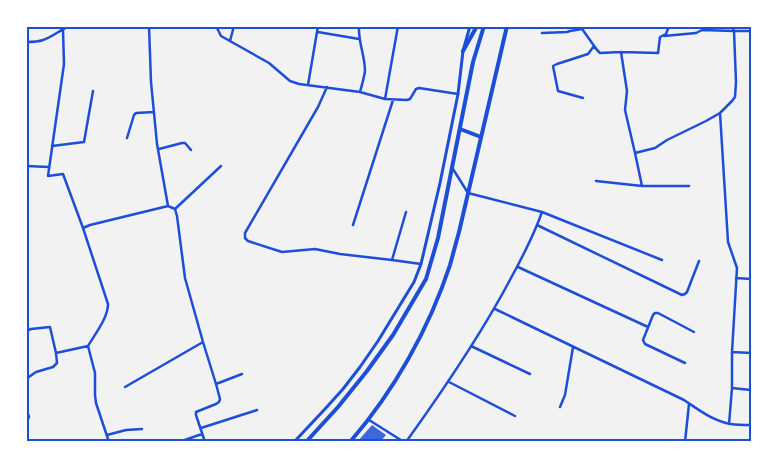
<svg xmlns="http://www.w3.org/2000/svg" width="777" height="468" font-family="Rubik,sans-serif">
<rect width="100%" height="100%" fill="#f2f2f2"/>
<path fill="#3d67dc" d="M372,425l14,10 -6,7h-23z"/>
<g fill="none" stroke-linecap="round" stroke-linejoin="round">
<path stroke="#1d4ed8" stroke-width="1" d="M627,26l9,1v-1"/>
<path stroke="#1d4ed8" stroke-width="2.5" d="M149,26l2,56 6,62 11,62 7,3 2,7 8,62 18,64 13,42 4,15 -1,3 -3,2 -20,8v3l9,27
M216,26l5,10 48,27 21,18 9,3 61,8 25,7 22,1 3,-1 6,-10 3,-1 39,6
M359,26c-1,16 6,30 6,45 -1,7 -3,14 -5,21
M580,26l17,24 3,3 21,-1 37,1 2,-16 6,-3 3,-8
M63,30l1,34 -16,112 15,-2 20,54 25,76c0,14 -13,30 -20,42l7,27v22l1,8 13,39
M318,32l41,7
M542,33l25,-1 3,-1 12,-2
M664,36l32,-3 6,-3 32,1h17
M230,41l4,-15
M26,42c6,0 12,0 17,-2 10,-3 18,-11 27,-14
M621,52l6,39 -2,19 10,43 7,33h47
M308,85l10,-59
M327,87l-9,20 -73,126v5l3,3 34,11 33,-3 25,5 52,6 29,4
M583,98l-25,-7 -5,-25 4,-2 31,-10 6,-8
M385,99l13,-73
M720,113l8,129 9,26 -5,84v36l-3,36
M127,138l7,-23 2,-2 18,-1
M52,146l32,-4 9,-51
M159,149l23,-6h3l6,7
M635,153l20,-5 12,-8 39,-19 14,-8 12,-12 3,-4 1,-15 -2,-51 -2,-5
M26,166l23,1
M596,181l46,5
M175,209l46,-43
M542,212l120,48
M353,225l40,-125
M537,225l145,70 3,-1 2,-2 12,-31
M83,228l7,-3 78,-19
M392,260l14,-48
M518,267l130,60
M736,278l15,1
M495,309l189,91c15,10 29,21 47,24 6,1 13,1 20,1
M26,331l5,-2 19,-2 6,26 1,10 -4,4 -17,5 -10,7
M471,346l59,28
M732,352l19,1
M56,353l32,-7
M685,363l-40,-19 -2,-4 10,-25 2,-2h3l36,19
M449,382l66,34
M216,384l26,-10
M125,387l78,-45
M732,388l19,2
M560,407l5,-12 8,-48
M26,408l3,9 -3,6
M369,420l35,22
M201,428l56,-18
M107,435l19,-5 16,-1
M179,442l23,-8
M406,442c38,-53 75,-107 105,-164 12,-22 23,-43 31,-66l-74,-19 -15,-24
M685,442l4,-38"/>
<path stroke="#1d4ed8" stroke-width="3" d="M294,442l31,-33 18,-20 17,-22 18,-26 36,-59 7,-18 19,-81 18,-89 5,-43 7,-25"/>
<path stroke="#1d4ed8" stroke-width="4" d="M463,51l14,-25
M460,129l21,8
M306,442l32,-35 29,-36 26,-36 33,-56 12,-41 35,-176 11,-36
M350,442c44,-51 79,-113 100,-177 3,-11 6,-22 9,-33l48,-206"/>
</g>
<rect width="777" height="468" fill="none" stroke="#ffffff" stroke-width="55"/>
<rect x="28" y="28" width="722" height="412" fill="none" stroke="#1d4ed8" stroke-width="2"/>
</svg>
